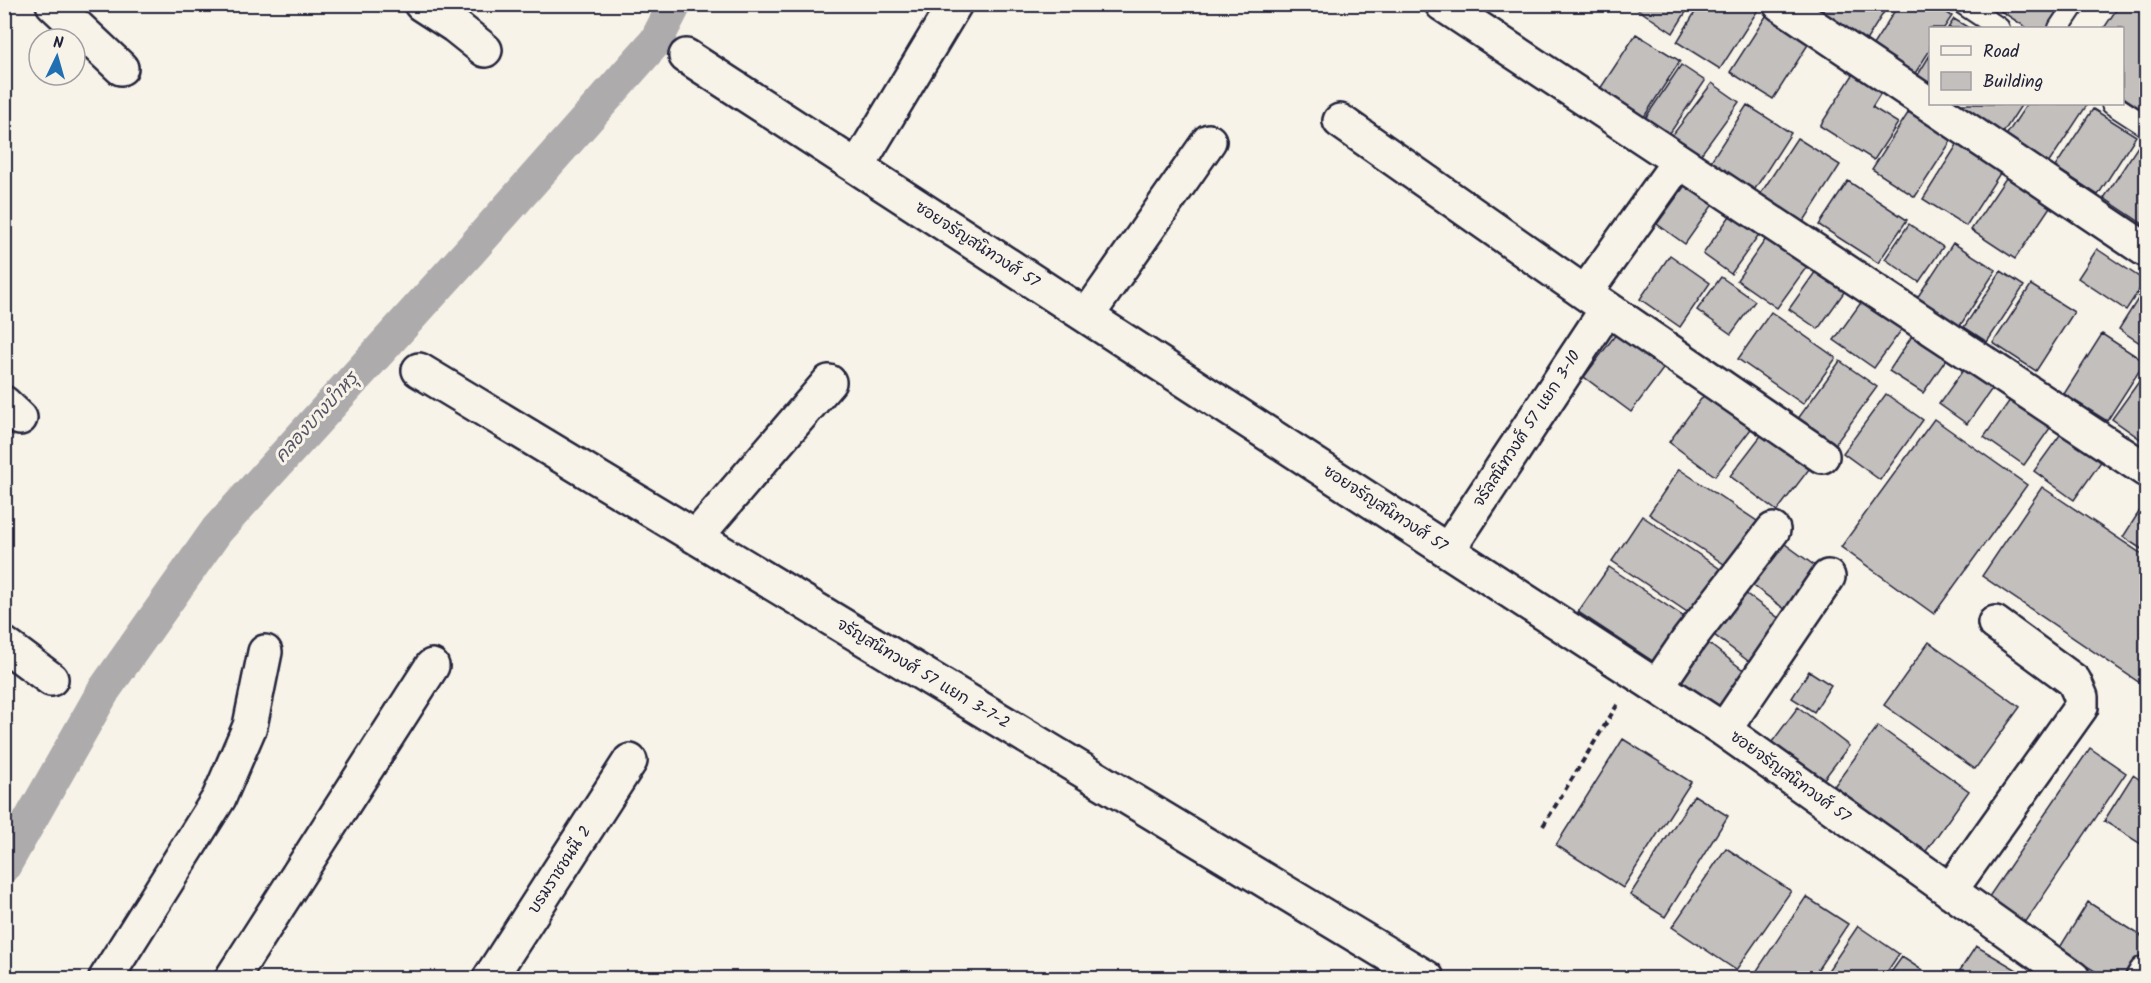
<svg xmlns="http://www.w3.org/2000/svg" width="2151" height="983" font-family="Kalam,'Playpen Sans Thai',sans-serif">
<rect width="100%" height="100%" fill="#f7f3e8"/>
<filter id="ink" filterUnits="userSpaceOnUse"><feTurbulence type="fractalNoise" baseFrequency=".0167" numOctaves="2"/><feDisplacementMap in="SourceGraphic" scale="12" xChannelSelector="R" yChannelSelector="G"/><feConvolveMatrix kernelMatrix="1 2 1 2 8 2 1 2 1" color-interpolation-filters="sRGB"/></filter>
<g filter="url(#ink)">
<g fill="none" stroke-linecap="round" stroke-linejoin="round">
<path stroke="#aeabad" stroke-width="34" d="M4,866l100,-176 113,-160 253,-279 186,-210 19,-37"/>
</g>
<path fill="#c2bfbd" stroke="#22223b" stroke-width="1.5" d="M1630,4h61l-18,29z
M1700,4h49l9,6 -38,59 -43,-27z
M1828,4h61l-25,40 -44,-27z
M1899,4h34l19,12 -8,12h-14v22l-16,25 -43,-27z
M1990,4h77l-15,24h-25z
M2120,4h12l14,10v98l-24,-16v-68h-18z
M1768,13l43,27 -38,59 -43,-27z
M1954,19l15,9h-21z
M1636,34l44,27 -38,59 -44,-28z
M1930,55v32l-14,-9z
M1681,65l24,16 -37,55 -24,-16z
M1856,70l28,18 -12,19 26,16 -24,37 -54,-34z
M1712,83l27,19 -40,55 -28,-20z
M1962,104h60l-19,29 -42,-28z
M2027,104h57l3,1 -39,59 -43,-27z
M1747,105l44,28 -38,59 -44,-28z
M2093,109l43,27 -38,59 -43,-28z
M1910,110l43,28 -38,59 -43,-28z
M1797,138l43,27 -38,59 -43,-28z
M1960,140l44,27 -38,59 -43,-27z
M2142,140l4,3v83l-42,-28z
M2008,175l44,29 -37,55 -44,-29z
M1848,181l59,39 -29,43 -59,-38z
M1686,184l28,19 -29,41 -28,-20z
M1732,213l28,20 -29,41 -28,-20z
M1909,224l34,23 -24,35 -34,-23z
M1768,236l40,29 -31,43 -40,-28z
M1953,243l43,27 -38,59 -43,-28z
M2097,249l48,32 -19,29 -48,-32z
M1670,255l40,28 -30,44 -40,-28z
M1818,268l29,20 -29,41 -29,-20z
M2001,271l23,15 -37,56 -23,-15z
M1721,277l34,24 -24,33 -34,-24z
M2031,285l43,27 -38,59 -43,-28z
M2146,286v61l-27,-18z
M1865,297l40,28 -31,43 -40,-28z
M1771,312l65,46 -33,46 -65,-45z
M1619,330l47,35 -35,47 -47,-35z
M2102,334l43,28 -38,59 -43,-27z
M1912,336l35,22 -24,35 -34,-22z
M1840,361l37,26 -43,59 -37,-26z
M1968,363l28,20 -29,41 -28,-20z
M2143,376l3,3v64l-34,-24z
M2015,393l40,28 -31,44 -40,-28z
M1886,394l37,26 -43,60 -37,-27z
M1704,395l47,34 -36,47 -46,-34z
M1934,419l93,66 -93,129 -93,-67z
M2065,428l40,28 -31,44 -40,-29z
M1766,429l47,35 -36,47 -47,-35z
M1679,469l84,56 -30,45 -84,-56z
M2042,487l104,70v130l-164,-111z
M2146,501v51l-23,-15z
M1642,516l84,57 -30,45 -84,-57z
M1774,536l52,38 -32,42 -51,-38z
M1609,567l84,56 -30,45 -85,-56z
M1737,587l51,38 -32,42 -51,-39z
M1700,637l51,39 -32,42 -52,-39z
M1929,642l91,65 -45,62 -91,-64z
M1809,671l22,14 -17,27 -22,-14z
M1798,707l51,39 -32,42 -51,-38z
M1878,726l91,65 -45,63 -92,-65z
M1623,739l68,43 -68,106 -67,-43z
M2090,748l36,25 -103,153 -37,-25z
M2133,775l13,9v58l-2,4 -40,-25z
M1694,795l34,21 -63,101 -35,-22z
M1726,848l65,43 -55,79 -64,-43z
M1806,897l42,27 -36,54h-60z
M2088,902l58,37v16l-15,23h-25l-47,-29z
M1858,926l41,28 -16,24h-60z
M1976,946l41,24 -5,8h-57z
M1902,957l32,21h-47z"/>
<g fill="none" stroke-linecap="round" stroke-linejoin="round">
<defs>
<path id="lane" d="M1963,4l36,24
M2059,28l16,-24
M2112,104l34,22"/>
<path id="street" d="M53,4l68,64
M421,4l34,22 30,24
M1442,4l237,157 -94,132
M1780,4l366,246
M686,56l1038,674 349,248
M1340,121l245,172 237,163
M1679,161l467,309
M857,167l98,-163
M1087,316l122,-175
M419,370l1008,608
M4,403l16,15
M696,537l133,-155
M1448,550l159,-241
M4,644l47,35
M1657,686l32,-47 84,-109
M1724,730l104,-153
M1950,891l131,-184v-10l-7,-16 -79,-58
M106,978l113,-180 31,-72 15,-74
M232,978l200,-312
M490,978l140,-217
M2143,978l3,-5"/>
</defs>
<use href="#lane" stroke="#22223b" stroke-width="24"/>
<use href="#street" stroke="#22223b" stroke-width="38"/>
<path stroke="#22223b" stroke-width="4" stroke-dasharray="6 4.5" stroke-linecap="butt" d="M1543,826l76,-124"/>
<use href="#lane" stroke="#f7f3e8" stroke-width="20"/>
<use href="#street" stroke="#f7f3e8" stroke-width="33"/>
</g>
</g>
<g text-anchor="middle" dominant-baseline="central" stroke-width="6" stroke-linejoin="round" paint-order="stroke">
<g font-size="16" fill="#22223b" stroke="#f7f3e8">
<text transform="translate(977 245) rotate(33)">ซอยจรัญสนิทวงศ์ 57</text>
<text transform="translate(1527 429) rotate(-57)">จรัลสนิทวงศ์ 57 แยก 3-10</text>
<text transform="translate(1385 509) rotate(33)">ซอยจรัญสนิทวงศ์ 57</text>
<text transform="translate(923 674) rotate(31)">จรัญสนิทวงศ์ 57 แยก 3-7-2</text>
<text transform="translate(1790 777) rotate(36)">ซอยจรัญสนิทวงศ์ 57</text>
<text transform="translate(560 870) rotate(-57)">บรมราชชนนี 2</text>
</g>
<g font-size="18" font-style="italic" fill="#535263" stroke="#f7f3e8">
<text transform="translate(317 418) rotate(-48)">คลองบางบำหรุ</text>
</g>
</g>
<rect width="2151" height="983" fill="none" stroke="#f7f3e8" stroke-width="24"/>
<rect x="12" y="12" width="2127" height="959" fill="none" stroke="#22223b" stroke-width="2" filter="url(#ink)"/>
<rect x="1929" y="27" width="195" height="78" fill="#f7f3e8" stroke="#a29fa3" stroke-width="1.5"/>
<rect x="1941" y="46" width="30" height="9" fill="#f7f3e8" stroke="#a29fa3" stroke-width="1.5"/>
<text x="1983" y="57" font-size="18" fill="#22223b">Road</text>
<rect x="1941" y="72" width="30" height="18" fill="#c2bfbd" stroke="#a29fa3" stroke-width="1.5"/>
<text x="1983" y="87" font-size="18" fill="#22223b">Building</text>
<g transform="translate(57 57) rotate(5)"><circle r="28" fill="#f7f3e8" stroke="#a29fa3" stroke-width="1.5"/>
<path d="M0-4.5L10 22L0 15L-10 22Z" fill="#1f6fb2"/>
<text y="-9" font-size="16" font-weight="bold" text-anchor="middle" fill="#22223b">N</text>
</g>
</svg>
